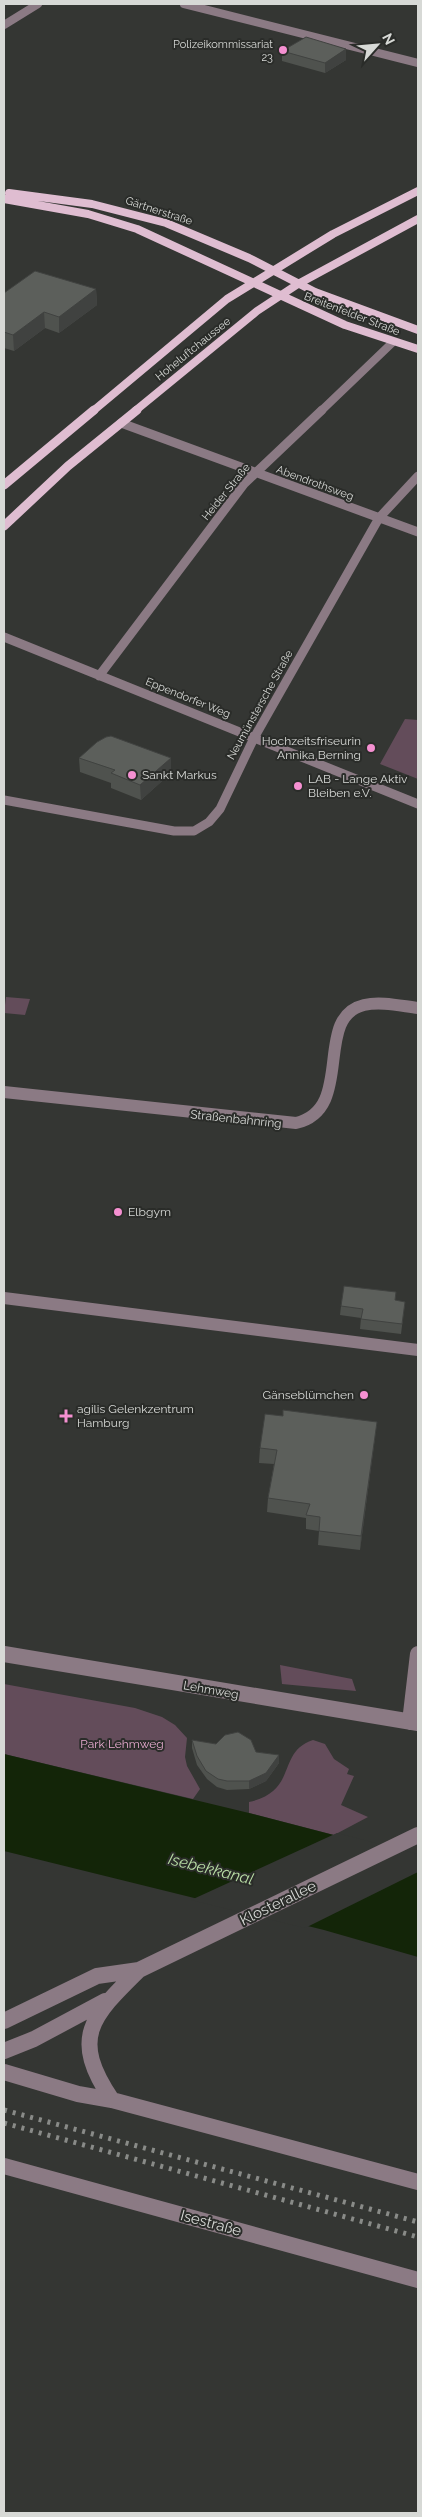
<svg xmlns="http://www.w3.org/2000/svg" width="422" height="2517" font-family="Raleway,sans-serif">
<rect width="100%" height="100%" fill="#343633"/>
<path fill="#634c5a" d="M405,719l13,1v59l-38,-15z
M6,997l24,2 -5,16 -21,-2z
M280,1665l72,14 4,12 -74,-7z
M4,1684l131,24 27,9 13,8 12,13 -2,19 2,9 13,23 -7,10 -189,-45z
M313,1740l12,4 9,15 15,10 -2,5 7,2 -13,29 27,12 -34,18 -85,-22v-11c50,-11 27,-50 64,-62z"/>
<path fill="#132508" d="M4,1754l245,59 169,44v100l-94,-27 -320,-79z"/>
<path fill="#343633" d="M337,1833l81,21v18l-113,56 -114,-28z"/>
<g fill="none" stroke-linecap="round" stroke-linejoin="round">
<path stroke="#8b7a84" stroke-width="8" d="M184,4l234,59
M4,25l34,-21
M321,411l72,-69"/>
<path stroke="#8b7a84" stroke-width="9" d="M121,423l297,109
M4,637l414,167
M99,676l145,-192 78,-74
M4,800l170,31h20l15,-9 11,-13 34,-71 125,-220 39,-42"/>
<path stroke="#8b7a84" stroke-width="12" d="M4,1092l292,31c60,-14 16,-106 68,-118 17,-4 37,1 54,3
M4,1298l414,52"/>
<path stroke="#8b7a84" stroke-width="16" d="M4,1654l414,69
M410,1722l8,-68
M4,2021l93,-45 42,-6 279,-135
M4,2051l30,-12 71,-38
M4,2072l74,22 34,6 306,82
M112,2100c-42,-62 -21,-83 27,-130
M4,2166l414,114"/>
<path stroke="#dfbdd1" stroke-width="8" d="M9,193l83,11 74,19 83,35 66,34 103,38
M4,199l84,15 49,15 208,96 73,24
M93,411l134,-112 106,-65 85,-43
M135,411l122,-100 41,-27 120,-65"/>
<path stroke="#dfbdd1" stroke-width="9" d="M4,485l90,-75
M4,526l64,-60 69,-56"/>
<path stroke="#898b88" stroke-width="5" stroke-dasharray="3 6" stroke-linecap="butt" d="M4,2110l414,112
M4,2123l414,114"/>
</g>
<path fill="#4f524e" d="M282,51l64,9 -21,13 -43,-12z
M96,289l1,16 -38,28 -14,-5 -31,23 -10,-3v-55z
M79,758h92v15l-30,27 -30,-12v-5l-31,-11z
M395,1300l10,2 -4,32 -41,-5 1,-11 -21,-3 1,-9z
M375,1437l-15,113 -42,-5 1,-14 -13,-2v-11l-39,-6 1,-14 6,-34 -15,-1 1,-15z
M192,1740l64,12 23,3v8l-13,18 -17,8 -22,1 -10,-3 -10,-8 -10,-14 -5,-17z"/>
<path fill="#404240" d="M346,49v11l-21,13v-10z
M96,289l1,16 -38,28v-16z
M44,312l1,16 -31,23 -1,-16z
M171,758v15l-30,27 -1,-15z
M377,1422l-2,15 -15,113 1,-14z
M279,1755v8l-13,18 -17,8v-8z"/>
<path fill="#5c5f5b" stroke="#404240" d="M306,37l40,12 -21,14 -43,-12z
M35,271l61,18 -37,28 -15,-5 -31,23 -9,-3v-39z
M111,736l60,22 -31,27 -29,-12 4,-3 -36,-12 18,-16 9,-5z
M344,1286l52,6 -1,8 10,2 -3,22 -41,-5 2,-10 -22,-3z
M283,1410l94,12 -16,114 -42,-5 1,-14 -14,-2 4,-11 -42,-6 9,-48 -17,-2 5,-34 18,2z
M238,1732l13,8 5,12 23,3 -13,18 -17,8h-22l-9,-2 -12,-8 -9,-15 -5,-16 24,4 9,-9z"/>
<g fill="#f590d1" stroke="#2a2c29" stroke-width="2">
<circle cx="283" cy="50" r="5"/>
<circle cx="371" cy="748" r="5"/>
<circle cx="132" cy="775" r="5"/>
<circle cx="298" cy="786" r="5"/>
<circle cx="118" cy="1212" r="5"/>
<circle cx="364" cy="1395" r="5"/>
<path d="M63.5 1408.5h5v5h5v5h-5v5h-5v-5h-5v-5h5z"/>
</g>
<g text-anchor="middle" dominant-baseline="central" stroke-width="4" stroke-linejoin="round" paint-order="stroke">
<g font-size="11" fill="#d7d9d6" stroke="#2a2c29" text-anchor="end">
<text x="273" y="44">Polizeikommissariat<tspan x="273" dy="13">23</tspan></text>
</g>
<g font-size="11" fill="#d7d9d6" stroke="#2a2c29">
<text transform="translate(159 211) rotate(18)">Gärtnerstraße</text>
<text transform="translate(352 314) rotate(21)">Breitenfelder Straße</text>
<text transform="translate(193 349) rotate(-39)">Hoheluftchaussee</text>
<text transform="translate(315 483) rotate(20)">Abendrothsweg</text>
<text transform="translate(226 492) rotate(-51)">Heider Straße</text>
<text transform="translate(188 698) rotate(22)">Eppendorfer Weg</text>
<text transform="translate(260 705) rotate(-61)">Neumünstersche Straße</text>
</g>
<g font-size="12" fill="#d7d9d6" stroke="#2a2c29" text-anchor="start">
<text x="361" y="741" text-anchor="end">Hochzeitsfriseurin<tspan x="361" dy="14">Annika Berning</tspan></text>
<text x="142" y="775">Sankt Markus</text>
<text x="308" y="779">LAB - Lange Aktiv<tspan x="308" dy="14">Bleiben e.V.</tspan></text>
<text x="128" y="1212">Elbgym</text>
<text x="354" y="1395" text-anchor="end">Gänseblümchen</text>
<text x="77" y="1409">agilis Gelenkzentrum<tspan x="77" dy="14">Hamburg</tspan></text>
</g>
<g font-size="12" fill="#d7d9d6" stroke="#2a2c29">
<text transform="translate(236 1119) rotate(6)">Straßenbahnring</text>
<text transform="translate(211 1690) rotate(10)">Lehmweg</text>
</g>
<g font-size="12" fill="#e8abd0" stroke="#2a2c29">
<text x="122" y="1744">Park Lehmweg</text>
</g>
<g font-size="15" fill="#d7d9d6" stroke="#2a2c29">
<text transform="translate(278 1903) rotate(-26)">Klosterallee</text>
<text transform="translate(211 2223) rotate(15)">Isestraße</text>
</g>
<g font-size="16" font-style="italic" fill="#b8dda5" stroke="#2a2c29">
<text transform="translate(211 1869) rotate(14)">Isebekkanal</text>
</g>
</g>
<rect width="422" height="2517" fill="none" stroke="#d7d9d6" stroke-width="10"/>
<g transform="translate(377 45) rotate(63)" stroke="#2a2c29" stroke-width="4" paint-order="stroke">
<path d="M0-4L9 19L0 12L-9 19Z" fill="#d7d9d6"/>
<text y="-8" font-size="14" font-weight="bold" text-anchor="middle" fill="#d7d9d6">N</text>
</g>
</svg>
